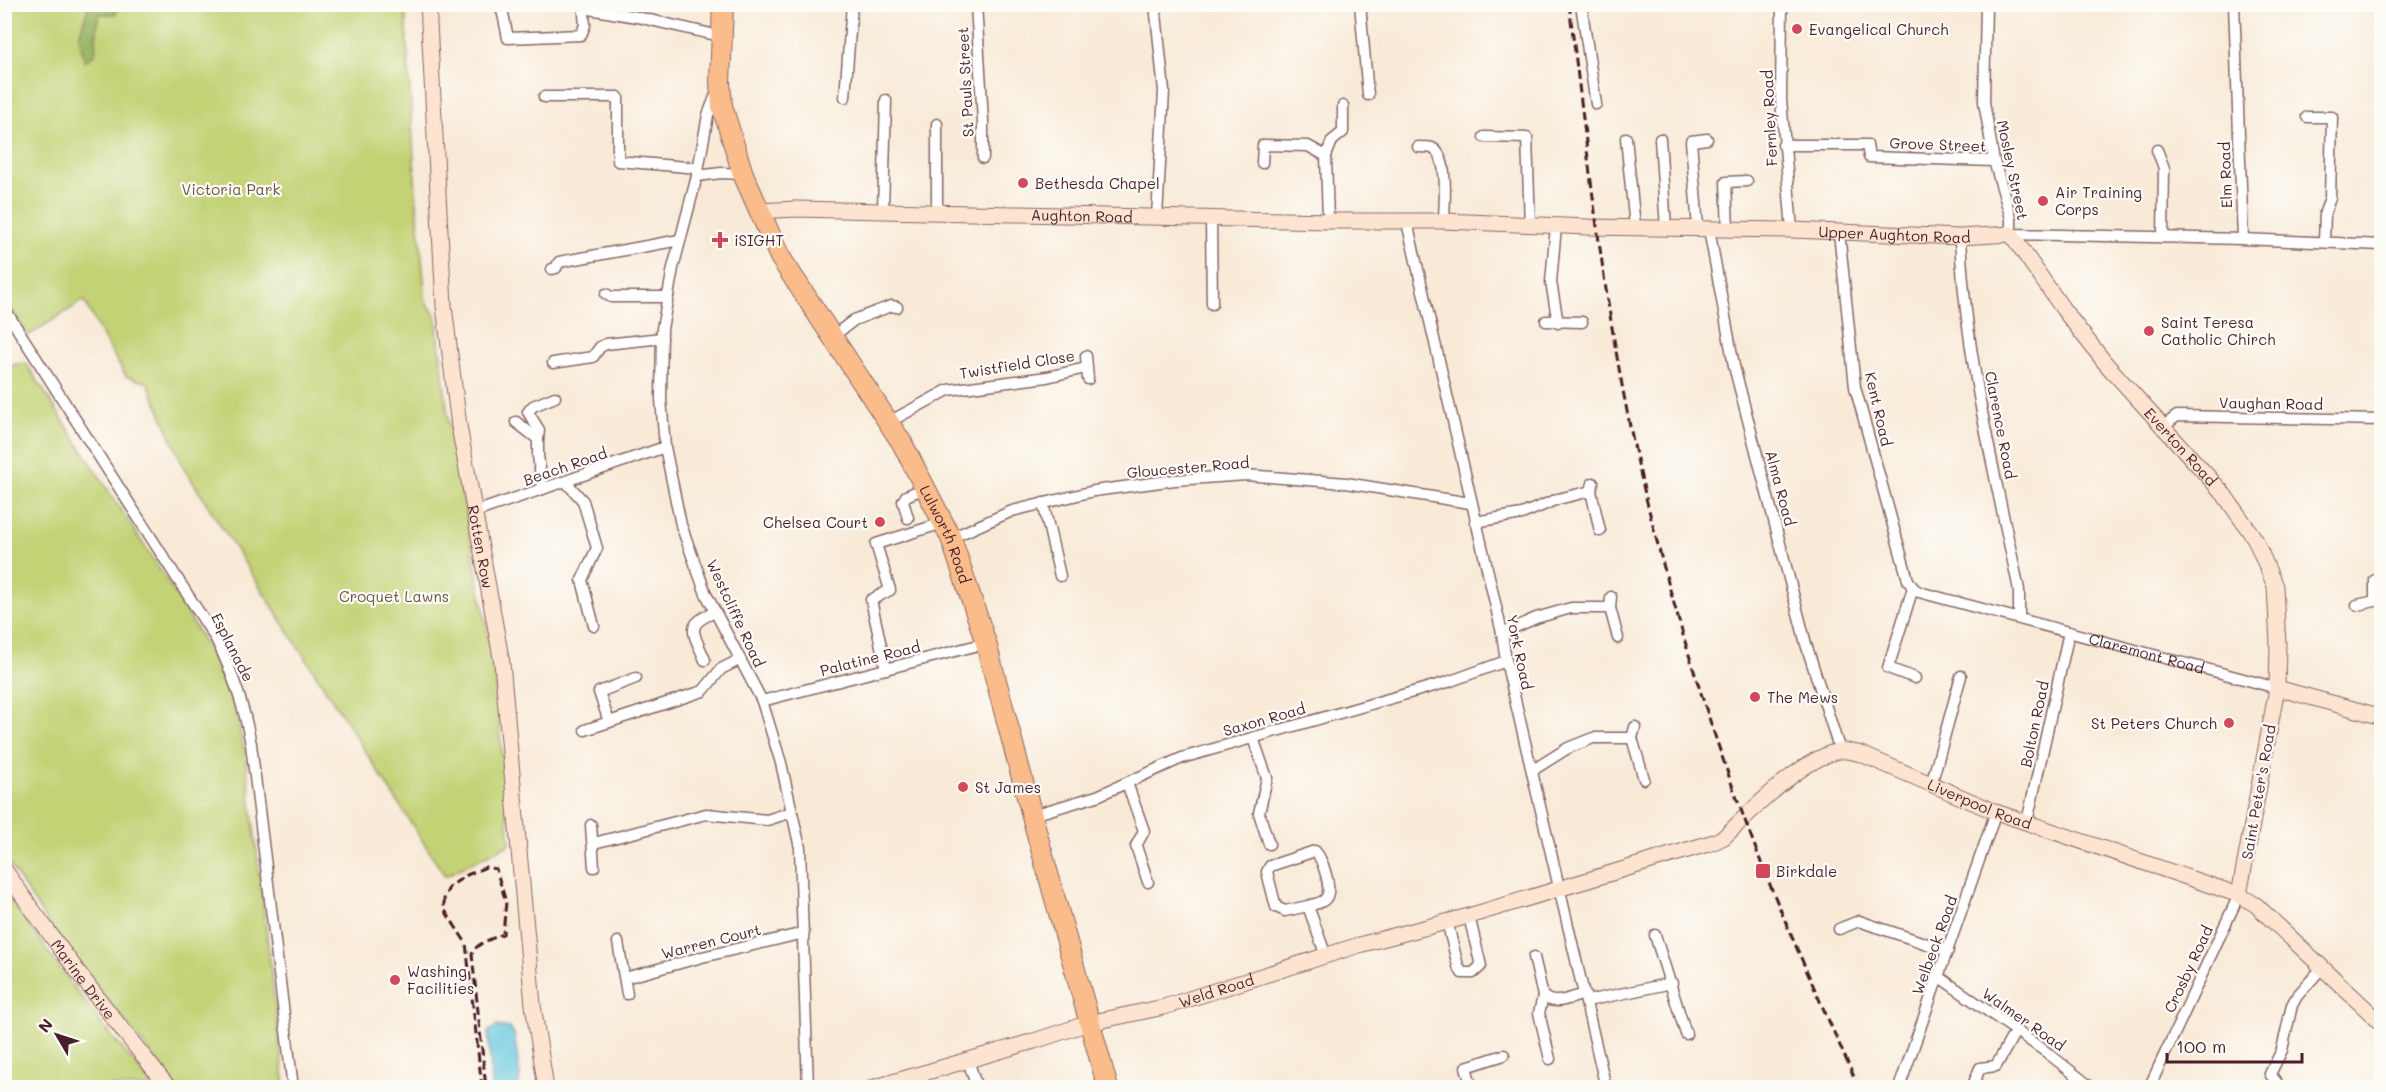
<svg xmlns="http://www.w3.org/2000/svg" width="2386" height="1092" font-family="Mali,sans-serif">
<rect width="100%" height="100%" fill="#fdfcf7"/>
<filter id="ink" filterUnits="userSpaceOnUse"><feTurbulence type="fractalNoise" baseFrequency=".0167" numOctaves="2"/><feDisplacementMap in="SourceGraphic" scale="12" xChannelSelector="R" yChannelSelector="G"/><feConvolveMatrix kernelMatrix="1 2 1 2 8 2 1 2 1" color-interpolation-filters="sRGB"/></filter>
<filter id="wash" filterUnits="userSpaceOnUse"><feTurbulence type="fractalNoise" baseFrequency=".008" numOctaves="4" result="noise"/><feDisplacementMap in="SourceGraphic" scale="24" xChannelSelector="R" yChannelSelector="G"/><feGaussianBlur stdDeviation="1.35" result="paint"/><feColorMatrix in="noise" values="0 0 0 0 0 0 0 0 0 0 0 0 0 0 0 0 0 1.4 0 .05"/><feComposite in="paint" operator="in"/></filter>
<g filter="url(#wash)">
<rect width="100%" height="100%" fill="#f8ead7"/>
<path fill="#c2d274" stroke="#867850" stroke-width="1.5" d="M5,5h400l11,189 10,108 10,14 13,109 45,240 16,179 -65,32 -261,-408 -36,-85 -22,-7 -26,-44 -16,-32 -56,36 -23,-37z
M26,363l156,241 47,81 16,68 40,334h-109l-132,-170 -39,-60 -1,-486 12,-7z
M5,893l91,124 58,70h-149z"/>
<path fill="#99b466" stroke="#726a48" stroke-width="1.5" d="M89,5h27v9h-18l-3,40 -10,8 -6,-26z"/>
<path fill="#62c6df" stroke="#567285" stroke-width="1.5" d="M496,1026l14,2 4,6 6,42 -2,11h-26l-4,-55z"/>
</g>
<g filter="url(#ink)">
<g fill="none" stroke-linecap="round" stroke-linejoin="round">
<defs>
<g id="street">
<path d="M499,4l4,10 5,24 73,-3 4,-10 -2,-21"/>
<path d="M976,4l7,117v37"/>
<path d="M1155,4l9,87 -7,126"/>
<path d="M1360,4l8,91"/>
<path d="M1581,4l15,100"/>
<path d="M1782,4l-1,95 11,131"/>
<path d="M1986,4l-2,98 10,59 17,57v16l232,5 139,6"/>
<path d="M2234,4l9,235"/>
<path d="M583,8l54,9 83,19"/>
<path d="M717,92l-9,23 -11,61 -24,92 -11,61 -1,70 4,48 16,78 25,69 56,107 19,62 19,85 8,240"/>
<path d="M544,97h74v64l80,7"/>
<path d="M845,97l7,-93"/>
<path d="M2307,117h25l-2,81 -5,14 -1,30"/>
<path d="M1484,137l43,1 3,87"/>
<path d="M1626,138l9,89"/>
<path d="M1660,139l6,89"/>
<path d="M1783,145h84l2,12 125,4"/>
<path d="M1418,147c4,0 11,0 14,1 18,8 12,57 12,73"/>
<path d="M2157,150l7,18 -1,69"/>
<path d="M1326,156l6,-15 11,-9v-26"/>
<path d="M1262,163l1,-18 45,1 18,10 2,65"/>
<path d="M697,176l24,-3 22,1"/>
<path d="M883,211l3,-111"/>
<path d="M937,212v-88"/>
<path d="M1211,218l1,86"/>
<path d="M1407,222l95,411 4,28 100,427"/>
<path d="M1556,226l-5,56 7,41"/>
<path d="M1698,228l-7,-87 16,-2"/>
<path d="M1709,229l25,137 72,278 34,107"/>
<path d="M1728,229l-2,-47 21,-1"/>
<path d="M1839,232l16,155 53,193 5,8"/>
<path d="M1960,237c5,119 35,237 59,353v28"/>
<path d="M552,269l4,-1 3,-6 121,-22"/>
<path d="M606,294l5,3h57"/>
<path d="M4,308l212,331c17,34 28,67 35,105l42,344"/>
<path d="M1546,321l36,1"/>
<path d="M832,337l22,-17 37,-14 6,1"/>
<path d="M1086,356l2,23"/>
<path d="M553,363l40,-6 7,-10 6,-3 56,-6"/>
<path d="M516,422l22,17v17l5,33"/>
<path d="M889,422l59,-32 99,-13 39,-9"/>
<path d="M2164,426l13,-10 205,4"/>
<path d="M538,439l1,-9 -11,-18 5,-6 22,-9"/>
<path d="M566,482l17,19 14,47 -15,32 12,46"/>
<path d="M1593,483l-2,8 9,40"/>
<path d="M1043,503l17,73"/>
<path d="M475,512l190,-65"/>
<path d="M908,518l-5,-17 3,-5 19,-8"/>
<path d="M1475,522l47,-8 36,-15 33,-8"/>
<path d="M951,538l61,-27 82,-20 81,-11 71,-5 100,8 124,20"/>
<path id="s1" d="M1913,588l6,4 358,96"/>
<path d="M1913,588l-25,80 27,10"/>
<path d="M1611,597l-1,11 8,30"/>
<path d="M2357,605l18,-4v-21h7"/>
<path d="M1502,633l34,-15 35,-10h39"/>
<path d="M705,660c-11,-27 -22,-35 10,-48"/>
<path d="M886,669l-15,-69 19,-10 -14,-46 67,-21"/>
<path d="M762,701l224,-58"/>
<path d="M609,722l-10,-30 37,-14"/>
<path d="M1635,727l-3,11 12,41"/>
<path d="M585,730l118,-39 18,-22 18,-9"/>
<path d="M1253,738l14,40 -8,35 10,31"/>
<path d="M1533,770l35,-22 25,-10h39"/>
<path d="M1127,783l17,48 -8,15 12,36"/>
<path d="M1931,785l30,-109"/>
<path d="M1033,815l64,-19 85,-38 266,-76 58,-21"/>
<path d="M2027,822l42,-190"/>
<path d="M591,825l3,42"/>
<path d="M594,843l112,-29 61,6 25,-8"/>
<path d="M1308,906c6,-2 15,-3 18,-8 7,-9 -4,-40 -11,-47l-45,15 -3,6 9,35 9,4 23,-5 18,50"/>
<path d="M1447,921l11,45 4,7h11l8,-7 -12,-50"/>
<path d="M1839,929l20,-8 89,30"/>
<path d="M1655,935l31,99"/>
<path d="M618,942l9,52"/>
<path d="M1534,957l9,39c11,11 29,1 42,-2"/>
<path d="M1938,976l111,78 43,34"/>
<path d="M625,978l77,-21 102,-24"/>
<path d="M1543,996l-4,17 11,46"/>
<path d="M1587,1001l85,-18"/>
<path d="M968,1060l9,28"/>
<path d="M1472,1088l-6,-21 38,-12"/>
<path d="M1899,1088l97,-276"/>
<path d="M1972,1088l8,-20 16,-2 20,-36"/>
<path d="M2149,1088l90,-193"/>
<path d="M2281,1088l-11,-14 12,-24 10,-45 5,-9 25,-28"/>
</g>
<g id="secondary">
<path id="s2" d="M428,4l16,302 15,120 43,237 31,342 13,83"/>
<path id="s3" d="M758,211l38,-2 532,12h116l144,6 204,3 168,7 51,-3 52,75 43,55 117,129 32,46 20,47 3,59 -1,43 -38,207"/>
<path d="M2277,688l105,29"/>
<path id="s4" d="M4,869c52,76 107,148 165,219"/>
<path id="s5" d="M872,1088l162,-47 55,-18 75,-16 195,-62 110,-29 245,-74 10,-5c29,-27 75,-76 114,-86 7,-1 16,1 23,3l135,58 243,83 17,10 126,119"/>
</g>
<g id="highway">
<path id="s6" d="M723,4l-3,79 2,23 21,68 37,83 122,186 49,95 35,105 52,195 70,250"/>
</g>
</defs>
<use href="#street" stroke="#876667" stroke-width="13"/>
<use href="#secondary" stroke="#876667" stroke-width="17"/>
<use href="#highway" stroke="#876667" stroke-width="22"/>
<use href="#street" stroke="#fff" stroke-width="10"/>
<use href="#secondary" stroke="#fde4d1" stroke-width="15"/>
<use href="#highway" stroke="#fabc8b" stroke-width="20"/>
<path stroke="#4a1f2b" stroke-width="3" stroke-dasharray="9 4.5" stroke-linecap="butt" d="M1569,4c21,167 38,335 78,498 31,126 71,252 119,373 29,71 61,142 93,213
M482,1088l-16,-145 -22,-34v-10l5,-12 18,-12 19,-8 10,2 10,33 -3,32c-11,5 -26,8 -31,20l14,134"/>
</g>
</g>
<g fill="#d1495b" stroke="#fdfcf7" stroke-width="2">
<circle cx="1797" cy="29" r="6"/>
<circle cx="1023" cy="183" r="6"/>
<circle cx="2043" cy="201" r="6"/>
<path d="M717 231h6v6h6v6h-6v6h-6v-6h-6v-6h6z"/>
<circle cx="2149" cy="331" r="6"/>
<circle cx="880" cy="522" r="6"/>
<circle cx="1755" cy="697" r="6"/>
<circle cx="2229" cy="723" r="6"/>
<circle cx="963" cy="787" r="6"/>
<rect x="1755" y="863" width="16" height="16" rx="3"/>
<circle cx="395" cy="980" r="6"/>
</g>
<g text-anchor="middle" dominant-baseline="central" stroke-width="4.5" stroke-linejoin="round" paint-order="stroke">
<g font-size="15" fill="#4a1f2b" stroke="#fdfcf7" text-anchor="start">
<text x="1809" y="29">Evangelical Church</text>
<text x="1035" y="183">Bethesda Chapel</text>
<text x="2055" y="192">Air Training<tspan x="2055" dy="17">Corps</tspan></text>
<text x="734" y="240">iSIGHT</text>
<text x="2161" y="322">Saint Teresa<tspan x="2161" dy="17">Catholic Chirch</tspan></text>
<text x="868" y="522" text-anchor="end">Chelsea Court</text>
<text x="1767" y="697">The Mews</text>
<text x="2217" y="723" text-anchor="end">St Peters Church</text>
<text x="975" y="787">St James</text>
<text x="1776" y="871">Birkdale</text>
<text x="407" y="971">Washing<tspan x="407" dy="17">Facilities</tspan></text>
</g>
<g font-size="15" fill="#4a1f2b" stroke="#fdfcf7">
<text transform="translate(965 82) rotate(-93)">St Pauls Street</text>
<text transform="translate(1769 118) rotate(-93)">Fernley Road</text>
<text transform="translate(1938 144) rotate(2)">Grove Street</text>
<text transform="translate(2013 170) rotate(78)">Mosley Street</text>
<text transform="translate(2225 175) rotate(-92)">Elm Road</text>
<text stroke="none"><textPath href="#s3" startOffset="324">Aughton Road</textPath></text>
<text stroke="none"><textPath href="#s3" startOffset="1137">Upper Aughton Road</textPath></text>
<text transform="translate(1017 364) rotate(-9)">Twistfield Close</text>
<text transform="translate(2271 403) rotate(1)">Vaughan Road</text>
<text transform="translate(1879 409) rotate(77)">Kent Road</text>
<text transform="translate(2001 425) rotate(79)">Clarence Road</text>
<text stroke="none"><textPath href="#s3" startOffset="1526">Everton Road</textPath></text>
<text transform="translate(565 466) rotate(-19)">Beach Road</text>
<text transform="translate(1188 467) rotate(-5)">Gloucester Road</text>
<text transform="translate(1781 488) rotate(75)">Alma Road</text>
<text stroke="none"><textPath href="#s6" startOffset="588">Lulworth Road</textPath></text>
<text stroke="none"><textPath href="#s2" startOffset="546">Rotten Row</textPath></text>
<text transform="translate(736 613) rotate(65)">Westcliffe Road</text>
<text transform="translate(233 647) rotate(63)">Esplanade</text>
<text transform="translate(1520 652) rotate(78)">York Road</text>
<text stroke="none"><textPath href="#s1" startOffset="243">Claremont Road</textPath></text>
<text transform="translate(870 658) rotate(-14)">Palatine Road</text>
<text transform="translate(1264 719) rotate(-16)">Saxon Road</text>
<text transform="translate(2034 724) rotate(-78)">Bolton Road</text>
<text transform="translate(2258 792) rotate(-80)">Saint Peter's Road</text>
<text stroke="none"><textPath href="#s5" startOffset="1185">Liverpool Road</textPath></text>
<text transform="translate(711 941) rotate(-14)">Warren Court</text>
<text transform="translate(1934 945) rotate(-70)">Welbeck Road</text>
<text transform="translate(2188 969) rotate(-65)">Crosby Road</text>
<text stroke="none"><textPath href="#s4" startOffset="136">Marine Drive</textPath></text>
<text stroke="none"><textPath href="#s5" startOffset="358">Weld Road</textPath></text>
<text transform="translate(2024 1019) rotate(35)">Walmer Road</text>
</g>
<g font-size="15" fill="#6e5541" stroke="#fdfcf7">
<text x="231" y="189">Victoria Park</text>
<text x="394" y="596">Croquet Lawns</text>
</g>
</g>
<rect width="2386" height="1092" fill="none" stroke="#fdfcf7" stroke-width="24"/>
<g transform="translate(57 1035) rotate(309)" stroke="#fdfcf7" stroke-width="4.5" paint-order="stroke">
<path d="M0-4.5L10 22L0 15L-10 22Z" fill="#4a1f2b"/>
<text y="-9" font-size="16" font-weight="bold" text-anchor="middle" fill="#4a1f2b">N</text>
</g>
<path d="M2167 1053v9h135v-9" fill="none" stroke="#4a1f2b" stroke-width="3"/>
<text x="2176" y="1053" font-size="18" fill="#4a1f2b" stroke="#fdfcf7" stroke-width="4.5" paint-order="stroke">100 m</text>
</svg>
